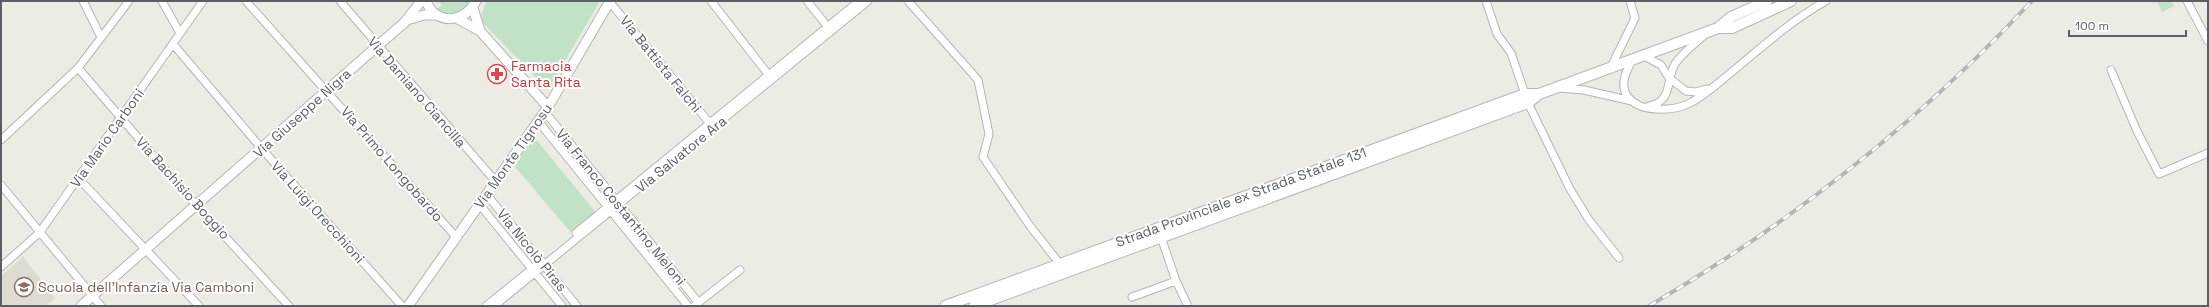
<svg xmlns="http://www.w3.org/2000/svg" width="2209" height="307" font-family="'Space Grotesk',sans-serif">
<rect width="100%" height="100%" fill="#edece4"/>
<path fill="#dddbd2" d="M23,257l32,41 -9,8h-45v-30z"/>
<path fill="#c2e2c7" d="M438,1h32c-6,13 -22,17 -33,8l5,-4z
M487,1h113l-52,89 -67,-69 1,-9z
M2157,1h14l3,5 -12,6z
M530,132l68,83 -25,20 -63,-74z"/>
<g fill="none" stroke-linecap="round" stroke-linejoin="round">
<defs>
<path id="minor" d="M83,1l18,36
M162,1l18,32
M246,1l211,237
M340,1l156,181
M609,1l103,125
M711,1l60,77
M807,1l21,26
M908,1l70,79 11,54 -6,23 47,69 30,38
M1486,1l11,33 14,19 14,41
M2187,1l21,40
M173,44l89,105 140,157
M1644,56l17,9 8,13 17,13 10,1 11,-3
M1632,60c-6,12 -13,25 -4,37 12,16 44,14 60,7 17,-8 31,-22 45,-33 30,-25 59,-51 93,-70
M1611,67l24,-49 -5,-17
M78,68l118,137 93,101
M2111,70l26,61 22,43 49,-21
M1558,88l26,2 48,11
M1528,103l42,86 19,31 30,38
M1649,106c24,-4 17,-27 26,-42 7,-11 20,-20 29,-29
M545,112l153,190
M538,121l150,185
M1,140l77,-72 51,-67
M79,179l120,127
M1,185l100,121
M487,195l90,111
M480,205l82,101
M576,233l283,-232
M1161,237l15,44 12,25
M1,267l39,-35 163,-231
M1132,297l44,-16
M486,306l56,-45
M494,306l374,-305
M694,306l46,-36"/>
<path id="tertiary" d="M426,1c10,25 39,22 50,0
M473,8l7,23
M458,19l22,12 68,76
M407,20l17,-5h12
M81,306l324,-284 16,-21
M408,306l140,-199 62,-106"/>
<path id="secondary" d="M1718,28l13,-11 36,-16
M945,306l580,-212h14
M974,306l554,-203 11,-9 179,-66h14l59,-27"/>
</defs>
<use href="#minor" stroke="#b4b5b9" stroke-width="9"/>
<use href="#tertiary" stroke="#b4b5b9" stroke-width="11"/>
<use href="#secondary" stroke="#b5b7bc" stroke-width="12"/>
<use href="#minor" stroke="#fff" stroke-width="7"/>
<use href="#tertiary" stroke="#fff" stroke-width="9"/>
<use href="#secondary" stroke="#fff" stroke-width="10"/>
<defs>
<path id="rail" d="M1649,306c142,-83 271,-185 383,-305"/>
</defs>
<use href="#rail" stroke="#b4b5b5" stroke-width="4"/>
<use href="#rail" stroke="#fff" stroke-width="2.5" stroke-dasharray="8" stroke-linecap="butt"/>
</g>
<defs>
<symbol id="pharmacy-ring" viewBox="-11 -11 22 22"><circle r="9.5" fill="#fff" stroke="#e0444e" stroke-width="1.5"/><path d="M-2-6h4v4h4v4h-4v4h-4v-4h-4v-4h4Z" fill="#e0444e"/></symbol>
<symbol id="school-ring" viewBox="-11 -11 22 22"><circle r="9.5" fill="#fff" stroke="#8d6e63" stroke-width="1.5"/><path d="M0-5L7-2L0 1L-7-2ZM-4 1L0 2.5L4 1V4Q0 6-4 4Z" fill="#8d6e63"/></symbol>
</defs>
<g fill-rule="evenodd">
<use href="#pharmacy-ring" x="486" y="63" width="22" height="22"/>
<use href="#school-ring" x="13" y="276" width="22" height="22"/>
</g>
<g text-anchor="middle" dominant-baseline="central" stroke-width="4" stroke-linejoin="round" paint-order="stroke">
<g font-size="14" fill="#5c5e63" stroke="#fff">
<text transform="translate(661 64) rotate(51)">Via Battista Falchi</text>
<text transform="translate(417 92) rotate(49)">Via Damiano Ciancilla</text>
<text transform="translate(302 113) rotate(-42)">Via Giuseppe Nigra</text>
<text transform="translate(107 138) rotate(-55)">Via Mario Carboni</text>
<text transform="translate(681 154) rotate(-39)">Via Salvatore Ara</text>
<text transform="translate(513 156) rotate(-55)">Via Monte Tignosu</text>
<text transform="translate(392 164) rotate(49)">Via Primo Longobardo</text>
<text transform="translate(183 188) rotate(48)">Via Bachisio Boggio</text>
<text transform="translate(1241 197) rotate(-20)">Strada Provinciale ex Strada Statale 131</text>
<text transform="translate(621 207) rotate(51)">Via Franco Costantino Meloni</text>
<text transform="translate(318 212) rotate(48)">Via Luigi Orecchioni</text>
<text transform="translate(532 250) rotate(51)">Via Nicolò Piras</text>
</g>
<g font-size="14" fill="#be3a42" stroke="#fff" text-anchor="start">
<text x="511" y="66">Farmacia<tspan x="511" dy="16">Santa Rita</tspan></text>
</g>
<g font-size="14" fill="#785e54" stroke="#fff" text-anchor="start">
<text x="38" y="287">Scuola dell'Infanzia Via Camboni</text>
</g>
</g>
<rect width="2209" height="307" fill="none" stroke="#5c5e63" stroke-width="4"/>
<path d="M2069 30v6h117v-6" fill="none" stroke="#5c5e63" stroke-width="2"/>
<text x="2075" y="30" font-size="12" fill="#5c5e63" stroke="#ffffff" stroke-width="3" paint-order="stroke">100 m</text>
</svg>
